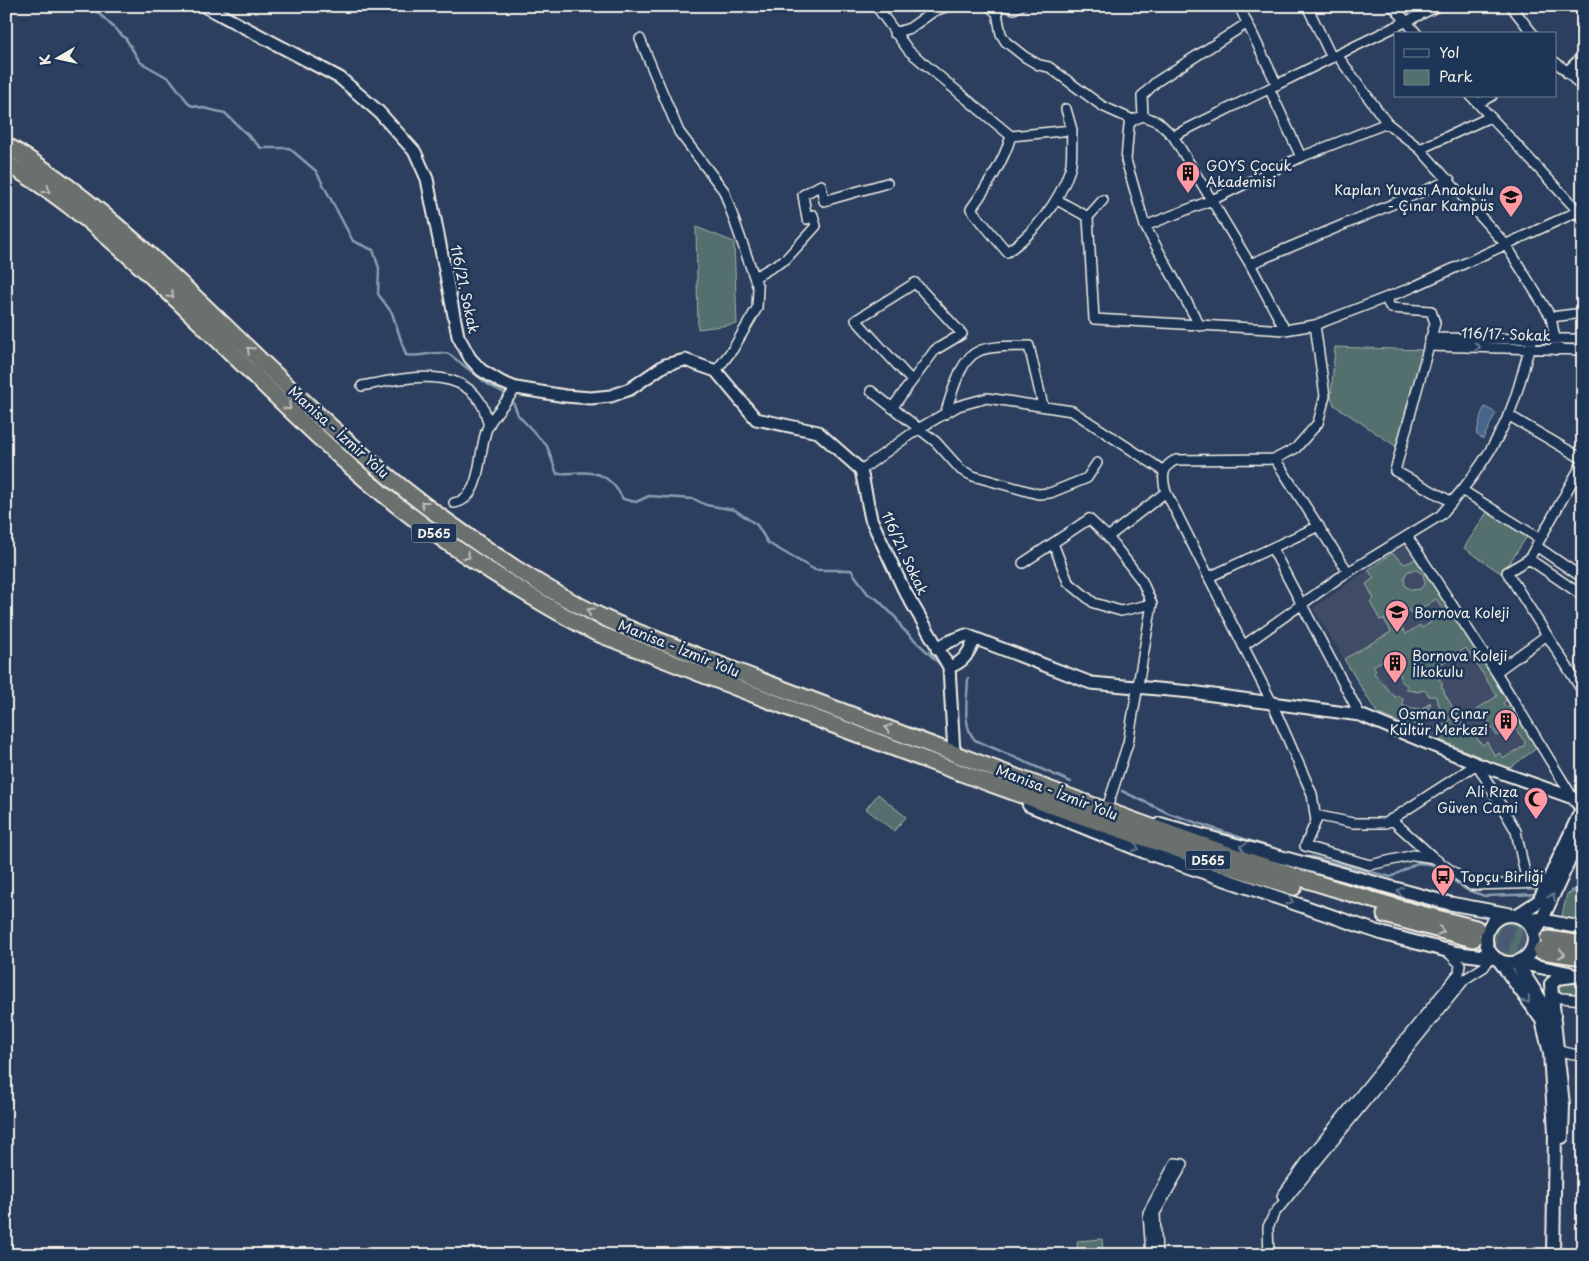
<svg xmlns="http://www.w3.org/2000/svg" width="1589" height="1261" font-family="'Playpen Sans',sans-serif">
<rect width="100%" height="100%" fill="#2d3f5e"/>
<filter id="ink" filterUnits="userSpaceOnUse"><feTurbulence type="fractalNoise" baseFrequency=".02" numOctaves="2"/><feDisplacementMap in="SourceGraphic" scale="10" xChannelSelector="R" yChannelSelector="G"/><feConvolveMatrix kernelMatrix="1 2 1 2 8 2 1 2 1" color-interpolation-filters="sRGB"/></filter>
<g filter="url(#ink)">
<path fill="#404b66" d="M1408,542l129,206 -29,21 -131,-56 -64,-105z"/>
<path fill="#53706e" stroke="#a4b0ab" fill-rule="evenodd" d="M696,227l38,15 3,82 -39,5z
M1335,347l88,3 -23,99 -66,-44 -3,-9z
M1489,509l39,26 -26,39 -38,-26z
M1392,553l13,11 13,-6 89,142 -4,3 3,4 4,-2 27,43 -29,21 -70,-30 6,-15 6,-4 -4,-6 -2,2 -9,-20h-6l-3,-5 -5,-1 -1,2 -13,-2v-4l-8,-7 2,-2 -2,-4 -2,1 -9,-13 -4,-1 -11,6 3,5 -2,2 21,24 3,-2 5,4 -1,6 21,5 1,-4 3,1 1,-4h3l-12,28 -42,-18 -33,-54 47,-27 -7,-13 -4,1 -10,-18 4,-3 -8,-15 8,-6 -6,-8zM1416,570l7,4 2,9 -5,6 -8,1 -7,-4 -1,-8 4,-7zM1436,599l9,14 -23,15 -2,-3 -14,9 -10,-16 13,-8 5,9 6,-4 -2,-4zM1466,648l31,48 -20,13 3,5 3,-1 14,23 16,-10 12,16 -1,4 -20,12 -4,-5 -5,3 -8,-14 -5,3 -13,-18 -3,1 -22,-35 1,-1 -4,-6 2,-1 -10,-16z
M878,794l28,23 -12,14 -28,-22z
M1583,889v35l-16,-3 -5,-6 5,-21z
M1491 941a19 19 0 1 1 38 0a19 19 0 1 1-38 0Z
M1561,982l22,2v12l-23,-2 -1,-6z
M1102,1239l1,13 -25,2 -1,-13z"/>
<path fill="#45658a" stroke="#8b9db0" d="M1485,407l11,6 -13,26 -7,-5c4,-9 3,-19 9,-27z"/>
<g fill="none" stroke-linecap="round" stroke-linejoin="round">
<path stroke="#8b9db0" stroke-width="2.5" d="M91,6l35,33 14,23 30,17 20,26 35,8 36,35h28l27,23 37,70 20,9 6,18 -1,26 14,19 14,42c14,3 29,-5 43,-1l40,31 19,10
M512,399l6,16 29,31 10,28c32,-2 49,-7 66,25l13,3 13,-6 45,3 12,6 29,5 22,15 11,18 47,27h36l17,24 9,5 19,19 6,10 40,38
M968,678c0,18 -7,47 7,62l96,42
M1122,791l46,22 109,37
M1304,857h8l79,20 26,-14 13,1 37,26 18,6 53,-2
M1571,891l12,-4"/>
<path stroke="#4b5a73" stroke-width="15" stroke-dasharray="15 8" stroke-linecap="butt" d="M1476,928l72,11
M1473,939l68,12"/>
<defs>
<path id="minor" d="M876,6l33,45 102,85
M989,6l8,7 4,21 5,8 19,15 14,8 10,2 53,39 31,14
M1006,6l8,3 6,-3
M1239,6l38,79
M1307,6l25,52
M1393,6l24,28
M1511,6l22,28
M894,33l16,-5 24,-17 14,-5
M640,39l39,93 45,59 34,97 -1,20 -24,41 -17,22
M1337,55l101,-49
M1555,62l13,10 15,17
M1270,90l31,67
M1471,96l107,115 5,9
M1478,103l14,-7
M1066,109l6,21
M1143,116l-1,-20 14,-14 90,-58
M1072,130c-1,12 1,28 -2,39 -11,34 -35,63 -63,83l-36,-43c17,-24 32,-46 40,-73z
M1173,136l164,-81 50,68 33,26 86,96 45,72 6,33
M1420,149l70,-32
M1057,200l31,17
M1103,200l-15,17 6,102 191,11 30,-5 96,-37 172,-79
M1145,226l67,-26 89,-43 86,-34
M1250,264l200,-84
M755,277l31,-18 30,-33 -3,-11 -6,4 -4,-24 18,-10 3,16 63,-18
M1389,296l-1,7 3,5 40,3 4,12 -40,148 57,31c25,-29 49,-64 62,-101 7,-20 12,-42 18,-62
M1551,317l32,-4
M1315,325l10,71 -7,27 -22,25 -21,11 -99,1c-15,6 -14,19 -10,32l106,211 40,91 4,27 -11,25 65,19 44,-10 20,3 37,27 76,-2
M1200,326l-55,-100 -19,-66 3,-35 4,-5 10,-4 15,6 15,14 77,128 35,66
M1430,338l153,1
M1428,346l155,4
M362,386c37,-7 100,-23 121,21 3,6 4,13 6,19
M871,391l65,51 25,28 12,6 65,18 12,-1 37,-15 10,-15
M892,408l43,-58 27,-16 -47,-51 -59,37 55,60
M945,414c7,-19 14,-55 34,-63 14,-6 35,-4 50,-5l14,60
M1508,415l75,44
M1275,459l73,113
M1583,462l-54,97 -22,13 76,120
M861,470l57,-41 40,-23 29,-8 85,13 92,60
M1462,490l78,49
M454,503c30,-5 23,-53 34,-77 7,-13 20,-26 28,-38
M1407,536l89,136 77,126
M1053,543l15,39 26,21 27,8 31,-7
M1536,546l47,32
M1272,548l88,167
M1529,559l54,37
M1023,563l66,-44 19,18
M1209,577l110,-51
M1243,646l97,-69 101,-62 11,-13
M1496,672l51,-37
M1106,811l22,-68 24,-139 -10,-23 -34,-44 58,-45
M1315,815l38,8h33l91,-59 39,67 11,52
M1391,819l42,38
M1551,997l32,3
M1559,1051l24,5
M1282,1196l27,-38 150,-185 1,-9 -13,-13
M1151,1255l-3,-42 27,-50 8,1 -28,49 2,42
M1269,1255l-1,-28 6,-13 191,-235 19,-12 6,-9"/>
<path id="tertiary" d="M204,6l136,72 39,34 36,40 12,27 31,157 12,22 11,12 20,12 15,6 49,8 26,2 20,-2 19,-7 35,-24 20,-5 31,11 40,48 62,13 43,38 10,49 32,69 46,79 5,86
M1568,72l15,-15
M937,649l11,-7 18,-7 125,48 100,9 169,23 117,49 96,34 10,12
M949,667c16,-5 19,-14 26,-28"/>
<path id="secondary" d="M1029,805l116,47 239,82 72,19 39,5
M1160,824l288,79 135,25
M1486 939a24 24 0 1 1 48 0a24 24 0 1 1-48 0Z
M1516,916l23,-15 44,-94
M1538,928l45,-98
M1499,960l43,60 8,33 5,79 -2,123
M1516,962l38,59 9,84 -1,32
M1516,962l53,11
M1554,1016l-3,-32 7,-6 22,-3"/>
<path id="trunk" d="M6,145c81,48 148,113 216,178 69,67 138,135 216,192 50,36 102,72 158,99 28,14 58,24 87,36 81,33 164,63 246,94 180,68 360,138 547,184
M6,163c65,38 120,89 174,140 56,54 112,111 170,163 74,66 157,119 244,166 231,91 463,181 700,255
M1385,915l88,24
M1548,939l35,5
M1541,951l42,6"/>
</defs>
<use href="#minor" stroke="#f4f1e8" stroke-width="12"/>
<use href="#tertiary" stroke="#f4f1e8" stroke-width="15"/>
<use href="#secondary" stroke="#f4f1e8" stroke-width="16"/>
<use href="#trunk" stroke="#f4f1e8" stroke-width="19"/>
<use href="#minor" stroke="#1d3557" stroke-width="9"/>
<use href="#tertiary" stroke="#1d3557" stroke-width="11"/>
<use href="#secondary" stroke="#1d3557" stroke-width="12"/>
<use href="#trunk" stroke="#6a706d" stroke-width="15"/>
</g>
<defs><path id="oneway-chevron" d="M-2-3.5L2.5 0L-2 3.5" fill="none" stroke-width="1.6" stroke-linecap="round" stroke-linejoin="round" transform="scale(1.25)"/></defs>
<g stroke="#bdbdb7">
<use href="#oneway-chevron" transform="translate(47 190) rotate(37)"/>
<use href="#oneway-chevron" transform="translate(171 295) rotate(44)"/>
<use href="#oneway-chevron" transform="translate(250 350) rotate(-136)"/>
<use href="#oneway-chevron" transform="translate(288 407) rotate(43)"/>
<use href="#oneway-chevron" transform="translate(424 504) rotate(-142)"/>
<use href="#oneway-chevron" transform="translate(467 556) rotate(35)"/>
<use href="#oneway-chevron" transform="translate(590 611) rotate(-152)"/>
<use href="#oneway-chevron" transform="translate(888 728) rotate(-159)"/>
<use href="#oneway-chevron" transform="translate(1441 931) rotate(14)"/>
<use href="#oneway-chevron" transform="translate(1562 954) rotate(10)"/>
</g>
<g stroke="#68778a">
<use href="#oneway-chevron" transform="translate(1477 347) rotate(2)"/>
<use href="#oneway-chevron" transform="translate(1243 847) rotate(-164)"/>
<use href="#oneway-chevron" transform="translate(1136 848) rotate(23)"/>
<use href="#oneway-chevron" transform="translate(1400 891) rotate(-166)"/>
<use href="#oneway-chevron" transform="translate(1552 897) rotate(-65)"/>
<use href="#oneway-chevron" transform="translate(1290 901) rotate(19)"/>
<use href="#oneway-chevron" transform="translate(1527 1000) rotate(51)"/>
</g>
</g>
<defs>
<symbol id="building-pin" viewBox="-11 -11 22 30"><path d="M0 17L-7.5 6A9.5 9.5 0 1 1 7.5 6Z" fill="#ff9aa2" stroke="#1d3557"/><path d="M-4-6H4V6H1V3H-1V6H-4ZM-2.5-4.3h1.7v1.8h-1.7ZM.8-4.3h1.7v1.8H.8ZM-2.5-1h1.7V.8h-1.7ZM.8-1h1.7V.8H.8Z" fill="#111"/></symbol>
<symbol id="school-pin" viewBox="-11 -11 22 30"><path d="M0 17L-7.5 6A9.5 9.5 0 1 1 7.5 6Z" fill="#ff9aa2" stroke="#1d3557"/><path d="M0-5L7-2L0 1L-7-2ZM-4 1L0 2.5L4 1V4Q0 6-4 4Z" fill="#111"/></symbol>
<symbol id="mosque-pin" viewBox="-11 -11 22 30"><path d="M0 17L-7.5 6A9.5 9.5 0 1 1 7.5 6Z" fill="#ff9aa2" stroke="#1d3557"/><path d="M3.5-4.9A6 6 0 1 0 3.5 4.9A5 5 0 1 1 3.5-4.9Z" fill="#111"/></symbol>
<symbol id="bus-pin" viewBox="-11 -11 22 30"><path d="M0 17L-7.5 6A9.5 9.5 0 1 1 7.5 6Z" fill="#ff9aa2" stroke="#1d3557"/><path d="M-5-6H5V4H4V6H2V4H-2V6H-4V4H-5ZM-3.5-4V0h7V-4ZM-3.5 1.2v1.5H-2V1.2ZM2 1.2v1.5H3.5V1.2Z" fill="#111"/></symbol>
</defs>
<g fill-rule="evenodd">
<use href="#building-pin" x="1174" y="159" width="28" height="38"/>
<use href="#school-pin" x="1497" y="183" width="28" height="38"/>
<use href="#school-pin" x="1383" y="598" width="28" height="38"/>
<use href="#building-pin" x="1381" y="649" width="28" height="38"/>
<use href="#building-pin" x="1492" y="707" width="28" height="38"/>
<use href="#mosque-pin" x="1522" y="785" width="28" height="38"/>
<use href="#bus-pin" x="1429" y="862" width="28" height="38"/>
</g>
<g text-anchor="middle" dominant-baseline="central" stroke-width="5" stroke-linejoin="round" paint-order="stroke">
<g fill="#1d3557" stroke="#b4b9bc" stroke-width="1">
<rect x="411.5" y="523.5" width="45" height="19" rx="4"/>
<rect x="1185.5" y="850.5" width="45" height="19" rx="4"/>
</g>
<g font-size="12" font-weight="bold" fill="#f4f1e8">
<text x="434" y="533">D565</text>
<text x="1208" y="860">D565</text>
</g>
<g font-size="14" fill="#f4f1e8" stroke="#1d3557" text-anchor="start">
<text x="1206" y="165">GOYS Çocuk<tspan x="1206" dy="16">Akademisi</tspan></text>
<text x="1494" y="189" text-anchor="end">Kaplan Yuvası Anaokulu<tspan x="1494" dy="16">- Çınar Kampüs</tspan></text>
<text x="1414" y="612">Bornova Koleji</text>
<text x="1412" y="655">Bornova Koleji<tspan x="1412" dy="16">İlkokulu</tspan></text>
<text x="1488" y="713" text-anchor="end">Osman Çınar<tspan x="1488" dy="16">Kültür Merkezi</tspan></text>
<text x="1518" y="791" text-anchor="end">Ali Rıza<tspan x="1518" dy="16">Güven Cami</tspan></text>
<text x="1460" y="876">Topçu Birliği</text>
</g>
<g font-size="14" fill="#f4f1e8" stroke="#1d3557">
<text transform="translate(465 289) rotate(78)">116/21. Sokak</text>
<text transform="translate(1506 334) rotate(2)">116/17. Sokak</text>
<text transform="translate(339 432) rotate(42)">Manisa - İzmir Yolu</text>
<text transform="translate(905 553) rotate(65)">116/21. Sokak</text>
<text transform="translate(679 648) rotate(22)">Manisa - İzmir Yolu</text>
<text transform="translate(1057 792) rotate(21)">Manisa - İzmir Yolu</text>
</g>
</g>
<rect width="1589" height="1261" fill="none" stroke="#1d3557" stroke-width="25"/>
<rect x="12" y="12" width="1564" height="1236" fill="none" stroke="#f4f1e8" stroke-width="2" filter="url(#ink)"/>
<rect x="1394" y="32" width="162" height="65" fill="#1d3557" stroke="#738091"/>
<rect x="1404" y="49" width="25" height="8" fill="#1d3557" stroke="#738091"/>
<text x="1439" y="58" font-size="15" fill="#f4f1e8">Yol</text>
<rect x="1404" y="70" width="25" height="15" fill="#53706e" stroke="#738091"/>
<text x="1439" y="82" font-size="15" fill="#f4f1e8">Park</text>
<g transform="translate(58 58) rotate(261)" stroke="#1d3557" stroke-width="4" paint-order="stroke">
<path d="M0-4L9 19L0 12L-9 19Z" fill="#f4f1e8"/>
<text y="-8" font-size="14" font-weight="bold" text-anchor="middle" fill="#f4f1e8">K</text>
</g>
</svg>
